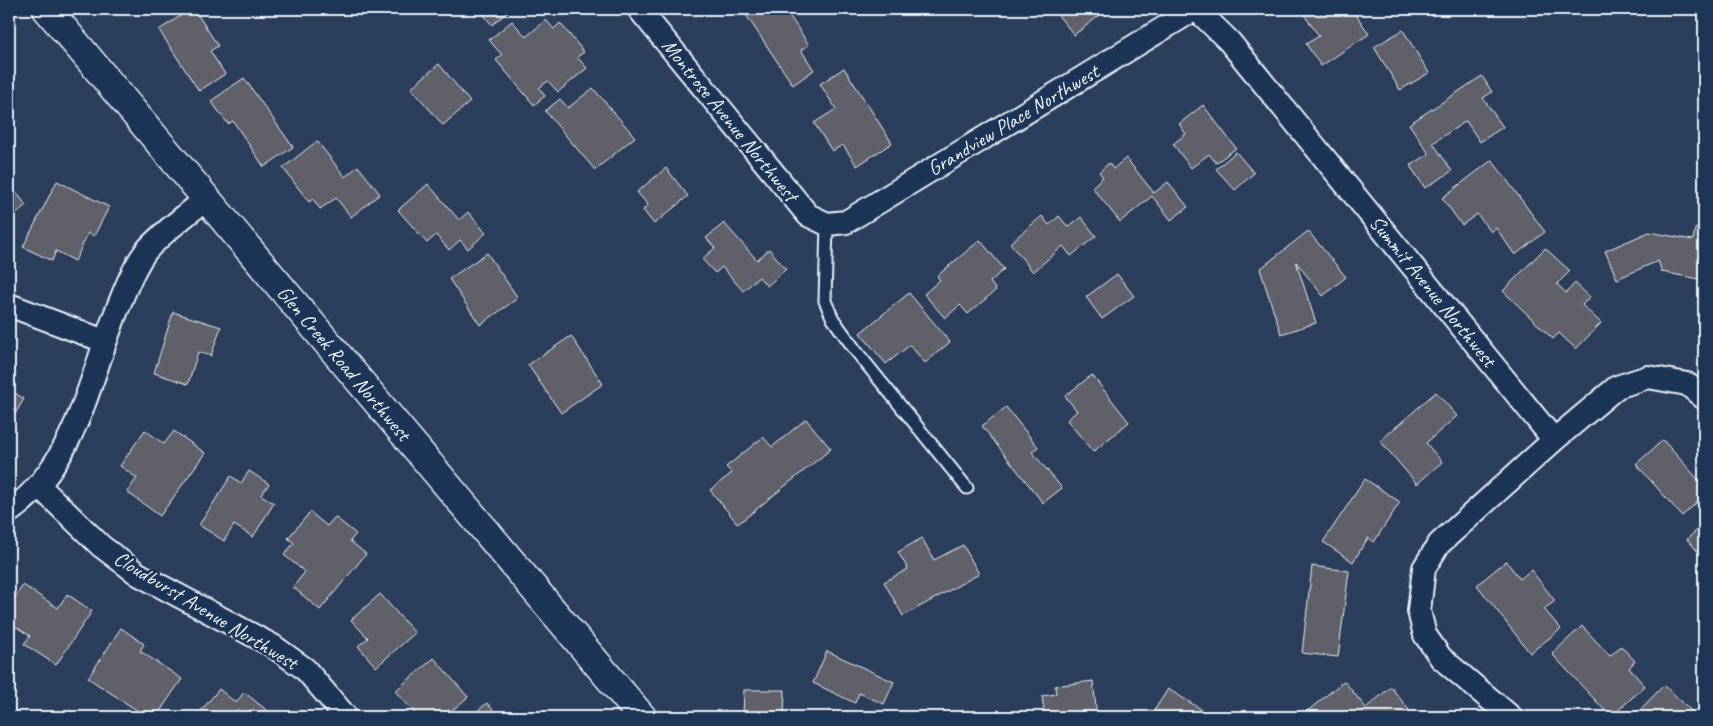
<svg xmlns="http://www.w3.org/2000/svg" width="1713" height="726" font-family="Caveat,sans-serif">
<rect width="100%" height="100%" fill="#2b3e5b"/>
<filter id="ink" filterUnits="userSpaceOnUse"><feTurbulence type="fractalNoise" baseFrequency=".02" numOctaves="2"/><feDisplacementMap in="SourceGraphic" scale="10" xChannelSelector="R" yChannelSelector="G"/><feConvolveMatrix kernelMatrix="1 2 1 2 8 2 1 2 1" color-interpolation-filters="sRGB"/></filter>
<g filter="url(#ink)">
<path fill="#61616b" stroke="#e8f1f8" d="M191,9h3l24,37 -8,5 15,23 -26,17 -40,-61z
M479,9h32l-19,16z
M755,9h30l24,36 -8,5 13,20 -21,15 -47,-70z
M1053,9h49l2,3 -30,23z
M1300,9h52l17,25 -48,32 -15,-22 13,-8z
M546,20l8,9 6,-6 24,29 -7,5 10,11 -29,24 -10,-11 -9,7 6,8 -11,9 -38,-45 6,-5 -13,-15 23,-19 14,16z
M1403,30l26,43 -29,17 -26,-43z
M439,64l31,38 -27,23 -32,-37z
M844,68l48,75 -35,23 -14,-21 -11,6 -18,-28 22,-14 -16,-25z
M1482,76l10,16 -9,6 20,29 -23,15 -14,-21 -33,22 19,28 -27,17 -15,-22 19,-12 -20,-30z
M244,78l49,69 -29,20 -31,-46 -5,3 -17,-23z
M593,88l42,49 -40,33 -50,-59 15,-12 8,9z
M1203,105l33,43 -20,15 -7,-9 -18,14 -18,-24 13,-10 -7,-10z
M317,141l28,36 13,-11 22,28 -29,23 -15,-19 -16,11 -7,-10 -4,3 -26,-34z
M1236,152l18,21 -19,17 -19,-21z
M1126,158l28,35 14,-11 20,25 -17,13 -19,-24 -32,26 -28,-35 11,-10 -4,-5 10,-9 4,6z
M1492,160l53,72 -30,23 -19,-27 -5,4 -14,-18 -15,11 -20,-27z
M666,168l22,28 -34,28 -11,-14 5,-5 -11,-13z
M57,181l52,26 -15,29 -6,-3 -13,28 -19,-10 -4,10 -29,-14z
M9,183l17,22 -17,15z
M428,184l31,36 9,-8 18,21 -18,16 -8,-9 -11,10 -13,-15 -9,8 -29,-33z
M1042,216l7,9 10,-9 9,11 13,-10 15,19 -25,20 -8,-10 -30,26 -23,-29z
M724,223l33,37 12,-11 17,20 -19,17 -8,-9 -16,14 -21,-24 -7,6 -13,-14 13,-11 -9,-10z
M1704,225v55l-42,-8 -4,-11 -41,18 -12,-28 44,-19 44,8 2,-11z
M1308,231l38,46 -23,19 -27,-34 20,61 -35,11 -21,-65z
M980,240l24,29 -14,13 6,8 -28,24 -8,-9 -15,13 -21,-24 16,-14 -3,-4z
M1545,248l25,23 -13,13 9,9 9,-10 15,14 -8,8 19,18 -25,26 -17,-16 -6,6 -50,-48z
M487,253l31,45 -38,27 -31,-46z
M1117,274l17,22 -32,23 -16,-22z
M909,293l41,49 -25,21 -15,-18 -24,19 -26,-31z
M173,312l48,15 -10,29 -13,-4 -10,32 -34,-11z
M571,336l32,48 -42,29 -33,-48z
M1092,375l37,47 -36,30 -26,-32 10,-9 -12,-15z
M9,389l15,10 -15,25z
M1436,392l21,24 -31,27 16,19 -25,22 -37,-43z
M1006,407l32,40 -6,5 30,36 -19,15 -61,-77z
M806,419l25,30 -93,75 -28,-34 22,-17 -6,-6 37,-30 9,10z
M145,430l19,14 10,-13 31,22 -45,63 -33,-24 10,-14 -17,-12z
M1663,440l41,46v10l-22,20 -46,-52z
M249,471l20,13 -8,11 13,8 -21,34 -19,-12 -10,16 -25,-16 32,-49 10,7z
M1365,479l35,23 -26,40 -6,-4 -15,24 -30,-20z
M310,512l17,14 8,-9 21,17 -6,7 16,13 -46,56 -27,-23 12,-15 -21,-17 10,-12 -6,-5z
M1704,524v35l-17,-20z
M922,538l12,22 29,-15 16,29 -76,42 -19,-34 24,-13 -10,-17z
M1506,561l14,18 11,-9 24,31 -11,8 17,20 -31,24 -53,-68z
M1312,566l37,5 -11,86 -36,-4z
M23,585l35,23 9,-14 25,17 -36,54 -32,-21 6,-8 -21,-14v-16z
M380,594l35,39 -39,34 -18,-21 10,-8 -17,-18z
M1582,626l28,30 11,-10 14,15 -6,7 16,18 -34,31 -59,-63z
M121,628l23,16 -4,7 42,28 -26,38h-9l-59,-39z
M827,651l67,31 -10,22 -25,-11 -4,10 -42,-20z
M434,658l34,39 -24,20h-26l-23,-26z
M1093,681l4,36h-52l-3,-21 14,-2 -1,-8z
M1344,681l22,27 25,-21 18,23 -9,7h-91l-4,-4z
M1664,685l34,32 -64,-1z
M219,689l17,14 8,-11 26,21 -4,4h-70z
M1168,689l46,28h-64z
M744,690h41l-1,27h-41z
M487,703l12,14h-29z"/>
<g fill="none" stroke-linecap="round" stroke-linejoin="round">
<defs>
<path id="lane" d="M827,224l-2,77 8,18 23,32 111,137"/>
<path id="street" d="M639,9l169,206 19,9 19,-2 349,-213
M1196,9l33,32 325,399
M9,305l95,36
M39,486l62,60 37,28 135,72 32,23 41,48
M9,512c68,-48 80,-134 110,-207 7,-18 15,-38 27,-54 12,-15 44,-39 60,-52
M1511,717l-70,-59 -16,-23 -6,-24 5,-43 15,-24 115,-104 63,-53 31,-10 39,7 17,14"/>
<path id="secondary" d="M47,9l595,708"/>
</defs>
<use href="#lane" stroke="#e8f1f8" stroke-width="15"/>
<use href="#street" stroke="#e8f1f8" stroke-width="26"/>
<use href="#secondary" stroke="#e8f1f8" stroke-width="31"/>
<use href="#lane" stroke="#1d3557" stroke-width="11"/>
<use href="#street" stroke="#1d3557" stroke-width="22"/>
<use href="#secondary" stroke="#1d3557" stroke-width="28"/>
</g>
</g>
<g text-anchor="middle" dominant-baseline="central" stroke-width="5" stroke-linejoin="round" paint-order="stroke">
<g font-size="21" fill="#e8f1f8" stroke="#1d3557">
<text transform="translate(730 120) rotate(51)">Montrose Avenue Northwest</text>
<text transform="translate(1013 120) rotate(-31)">Grandview Place Northwest</text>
<text transform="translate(1433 291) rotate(51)">Summit Avenue Northwest</text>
<text transform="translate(344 363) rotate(50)">Glen Creek Road Northwest</text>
<text transform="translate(206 610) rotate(31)">Cloudburst Avenue Northwest</text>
</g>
</g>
<rect width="1713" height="726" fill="none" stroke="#1d3557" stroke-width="30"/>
<rect x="15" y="15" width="1683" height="696" fill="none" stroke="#e8f1f8" stroke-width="2" filter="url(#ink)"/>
</svg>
